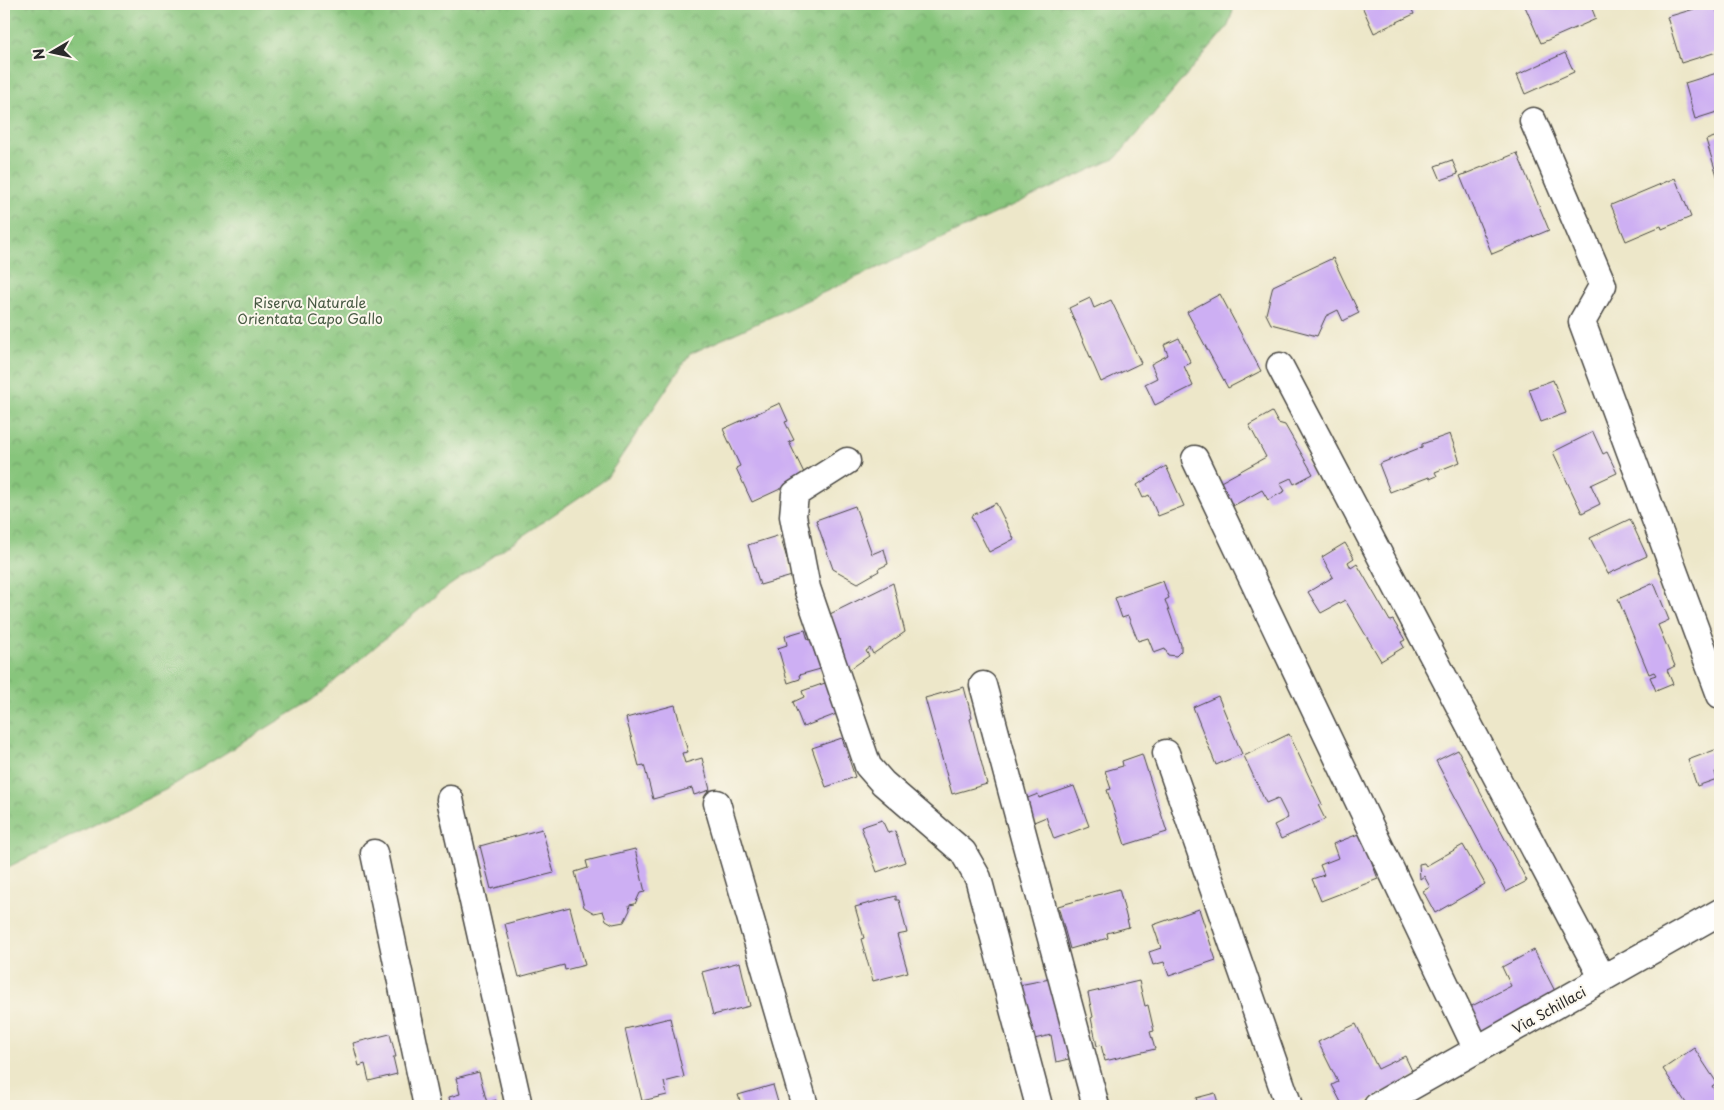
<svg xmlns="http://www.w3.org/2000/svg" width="1724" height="1110" font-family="'Playpen Sans',sans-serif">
<defs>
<pattern id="park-crowns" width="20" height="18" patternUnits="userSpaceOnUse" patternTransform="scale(1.25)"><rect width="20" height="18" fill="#87c57c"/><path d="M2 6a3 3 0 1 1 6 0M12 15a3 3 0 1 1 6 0" fill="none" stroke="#6fa066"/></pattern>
</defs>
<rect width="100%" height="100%" fill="#fbf7ec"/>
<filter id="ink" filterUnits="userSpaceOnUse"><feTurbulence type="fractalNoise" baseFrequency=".02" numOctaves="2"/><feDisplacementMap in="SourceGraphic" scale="10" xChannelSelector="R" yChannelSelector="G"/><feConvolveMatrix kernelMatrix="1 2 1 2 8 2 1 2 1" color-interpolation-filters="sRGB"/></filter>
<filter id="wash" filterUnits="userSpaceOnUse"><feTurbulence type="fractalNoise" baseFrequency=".0096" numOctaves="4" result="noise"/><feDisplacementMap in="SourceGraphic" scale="20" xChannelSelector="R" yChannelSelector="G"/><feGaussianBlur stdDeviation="1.12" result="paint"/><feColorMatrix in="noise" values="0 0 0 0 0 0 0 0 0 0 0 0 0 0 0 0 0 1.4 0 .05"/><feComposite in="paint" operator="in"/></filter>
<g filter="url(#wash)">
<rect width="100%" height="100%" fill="#ede7c9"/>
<path fill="url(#park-crowns)" stroke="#597854" d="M4,4h1231l-7,22 -112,132 -426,196 -84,125 -166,113 -128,108 -147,90 -161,79z"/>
<g id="blocks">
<path fill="#cdaff3" d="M1361,4h48l5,10 -40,19z
M1524,4h66l6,15 -55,24z
M1711,4h4l5,18v29l-39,12 -14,-46z
M1565,53l9,19 -49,22 -8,-19z
M1720,72v39l-25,8 -10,-36z
M1720,135v50l-14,-45z
M1517,153l32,77 -57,24 -32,-78z
M1452,160l6,14 -17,6 -6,-14z
M1675,178l16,39 -29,12 -1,-3 -35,15 -15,-36z
M1333,258l26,55 -16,8 -5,-11 -12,6 -9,20 -46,-12 -5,-10 7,-28z
M1220,294l41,77 -33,17 -41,-76z
M1090,298l4,10 17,-8 30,63 -40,19 -32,-74z
M1179,338l12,25 -7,3 9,20 -38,19 -10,-21 12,-6 -6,-14 17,-9 -4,-10z
M1553,380l13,33 -25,9 -12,-33z
M780,403l8,18 -3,1 9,18 -5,2 17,35 -54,25 -16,-34 4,-2 -17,-37z
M1272,412l6,11 7,2 28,49 -19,10 -3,-6 -11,5 5,8 -17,9 -6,-10 -33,18 -12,-24 49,-27 -17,-32z
M1593,432l10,22 4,-2 10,21 -26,12 9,19 -18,9 -29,-61z
M1450,434l10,28 -25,10 2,4 -7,3 -1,-2 -39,15 -11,-28 43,-17v-3z
M1166,466l18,40 -26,10 -9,-21 -6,3 -6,-13z
M996,503l18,36 -25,13 -18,-36z
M855,506l17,48 12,-5 4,15 -10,5 1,2 -21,12 -25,-14 -17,-49z
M1630,519l17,37 -39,18 -18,-36z
M780,535l12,41 -32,9 -12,-40z
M1345,543l9,15 -6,4 3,6 6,-4 33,57 3,-1 12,20 -4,2 3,5 -23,14 -36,-61 -24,13 -13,-21 25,-15 -11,-20z
M1163,581l6,17 -4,2 16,45v6l-5,5 -8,-1 -3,-6 -11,4 -6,-15 -10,3 -10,-25 -6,2 -7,-20z
M893,583l12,49 -32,22 -3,-6 -4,3 3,5 -26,18 -13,-60z
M1654,583l15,37 -11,5 17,41 -8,4 6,14 -17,7 -6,-14 6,-2 -2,-3 -5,2 -31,-75z
M805,630l3,10 8,-2 8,30 -25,7 1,4 -12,4 -10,-35 9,-3 -2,-9z
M828,682l11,31 -36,14 -10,-25 11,-5 -2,-6z
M964,687l8,31 -2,1 17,65 -35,10 -27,-96z
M1218,696l24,58 -26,11 -23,-58z
M675,705l13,47 -6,1 3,10 17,-5 8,32 -16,5 -2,-7 -39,11 -9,-34 -5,1 -13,-48z
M1289,734l33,70 -4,1 7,14 -44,20 -7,-14 14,-7 -10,-20 -12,5 -22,-47z
M842,738l13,39 -29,10 -14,-39z
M1720,748v23l-5,1 2,7 -20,7 -9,-26z
M1458,750l69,131 -21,11 -70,-131z
M1142,754l25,78 -42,13 -18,-55 4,-1 -6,-18 18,-5 -1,-5z
M1074,786l15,40 -35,13 -8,-22 -12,5 -9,-23 13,-5 1,4z
M882,820l6,13 7,-2 10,31 -28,10 -16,-45z
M542,829l12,44 -63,16 -11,-43z
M1361,833l17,46 -57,22 -9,-22 12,-4 -4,-10 18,-7 -5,-14z
M1463,845l22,39 -50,29 -12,-22 7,-4 -6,-11 -4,3 -1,-15 5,-1 2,3z
M635,849l10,43 -5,1 -5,11 -6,1 1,5 -6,12 -11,2 -7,-4 -3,-9 -9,2 -10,-6 -9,-35 13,-4 -2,-7z
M1119,889l10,38 -22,6 1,5 -38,11 -12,-43z
M896,896v4h3l8,33 -10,2 11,37 -35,9 -12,-42 3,-1 -9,-31z
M570,907l15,58 -20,5 -1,-5 -45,12 -14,-53z
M1199,909l17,51 -47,16 -5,-14 -11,3 -4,-13 12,-4 -8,-23z
M1534,950l25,49 -73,39 -20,-29 45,-23 -9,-19z
M740,962l10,44 -37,9 -11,-43z
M1055,978l18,80 -17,4 -5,-27 -21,5 -11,-55z
M1139,981l6,25 3,-1 6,26 -4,1 5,17 -50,12 -4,-16 -4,1 -6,-28 2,-1 -5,-24z
M670,1018l14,59 -20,5 3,13 -25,6 -17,-72z
M1356,1024l22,45 27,-13 10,21 -58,29h-14l-11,-21 6,-3 -20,-40z
M390,1034l6,23h-3l4,17 -28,7 -4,-17 -6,2 -6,-23z
M1694,1048l23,35 -5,3 8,13v7h-32l-25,-37z
M479,1072l8,31 9,-3 1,6h-46l-2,-9 11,-3 -4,-16z
M773,1085l6,21h-37l-4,-11z
M1215,1093l4,13h-20l-3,-8z"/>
</g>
</g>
<g filter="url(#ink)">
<use href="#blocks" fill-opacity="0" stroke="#484743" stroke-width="1"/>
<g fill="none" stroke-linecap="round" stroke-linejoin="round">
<defs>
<path id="street" d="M1533,121l70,164 -21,37 138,373
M1280,366l323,613
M1195,459l282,591
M847,461l-52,33 -2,22 14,72 61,178 15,17 80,69 15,26 61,228
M983,685l113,421
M1166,753l123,353
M450,799l69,307
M717,803l88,303
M374,853l53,253
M1377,1106l343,-194"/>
</defs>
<use href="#street" stroke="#484743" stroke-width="29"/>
<use href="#street" stroke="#fff" stroke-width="26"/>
</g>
</g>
<g text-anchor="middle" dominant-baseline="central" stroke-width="4" stroke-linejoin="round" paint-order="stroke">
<g font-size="14" fill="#475943" stroke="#fbf7ec">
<text x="310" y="302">Riserva Naturale<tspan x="310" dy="16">Orientata Capo Gallo</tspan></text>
</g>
<g font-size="14" fill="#2b2b2b" stroke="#fbf7ec">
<text transform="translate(1549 1010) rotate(-29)">Via Schillaci</text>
</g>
</g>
<rect width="1724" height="1110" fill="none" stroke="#fbf7ec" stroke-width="20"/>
<g transform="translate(52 52) rotate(261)" stroke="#fbf7ec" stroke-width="4" paint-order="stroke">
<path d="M0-4L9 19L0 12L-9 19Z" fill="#2b2b2b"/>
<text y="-8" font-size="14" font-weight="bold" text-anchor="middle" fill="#2b2b2b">N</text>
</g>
</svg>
